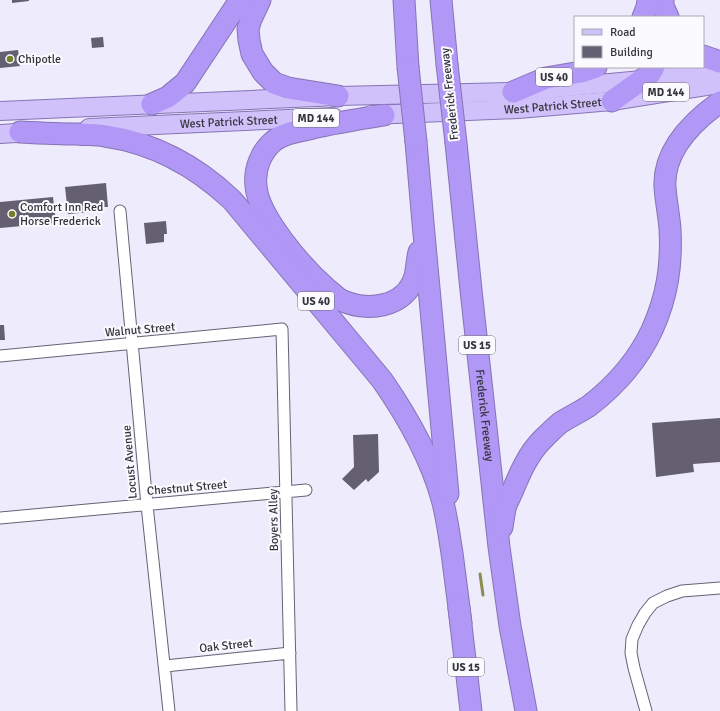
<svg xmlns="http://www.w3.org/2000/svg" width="720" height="711" font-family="Signika,sans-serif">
<rect width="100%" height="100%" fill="#eeebfc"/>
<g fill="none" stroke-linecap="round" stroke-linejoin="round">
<path stroke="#868f4c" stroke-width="3" d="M480,574l3,21"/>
</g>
<path fill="#646072" d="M12,0h17v1l-17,2z
M103,37l1,10 -12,1 -1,-10z
M18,50l2,16 -20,2v-16z
M106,183l2,24h-6l1,4 -35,3 -3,-27z
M53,197l3,26 -56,5v-26z
M166,221l1,13h-3v8l-18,2 -2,-21z
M0,325h4l1,15h-5z
M720,418v44l-27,2 1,8 -38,5 -4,-54z
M378,434l1,38 -11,10 -2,-3 -12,11 -12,-11 12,-12 -1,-32z"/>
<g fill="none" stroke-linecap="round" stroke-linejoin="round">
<defs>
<path id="minor" d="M120,211l27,294 22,206
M0,356l282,-27 9,382
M0,518l306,-28
M165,666l125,-13
M646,711l-12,-43 -3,-15 1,-14 6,-14 7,-12 8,-10 14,-7 15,-5 38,-3"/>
<g id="primary">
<path d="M0,111l338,-15 175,-4 129,-12 78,-9"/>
<path id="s1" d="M371,115l147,-6 94,-8 108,-17"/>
<path id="s2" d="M89,128l244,-11"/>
<path d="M0,134l33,-2"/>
</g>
<g id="motorway">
<path d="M260,0l-9,19 -3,10 1,11 3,14 11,18 11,11 14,5 50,8"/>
<path d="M404,0l4,67"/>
<path d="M441,0l6,64"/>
<path d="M663,0v6l5,11"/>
<path d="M643,17l4,-10 1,-7"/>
<path d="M703,56l17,6"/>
<path d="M513,92l33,-14 35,-6 15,-5"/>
<path d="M612,101l38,-27 4,-7"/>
<path d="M152,104l16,-7 17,-14 55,-83"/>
<path d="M384,115c-25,4 -50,8 -75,14 -11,2 -24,4 -34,11 -14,11 -21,29 -19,46 2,31 48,83 71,103 4,3 8,7 12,10 26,14 67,9 76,-23 2,-8 2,-17 4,-24"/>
<path d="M20,132c19,1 38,2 58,2 9,1 18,0 27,2 49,7 91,30 127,64l150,180c25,36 48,76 60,119 5,18 7,36 10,54 3,23 6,47 9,70"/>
<path d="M416,142l7,81 25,271"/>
<path id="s3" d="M456,143l15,147 28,257 11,79 16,85"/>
<path d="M502,527c1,-6 2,-13 3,-18 1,-6 5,-12 7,-17 8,-19 16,-38 30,-52 6,-6 12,-12 18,-17 9,-6 20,-11 29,-17 26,-20 49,-46 63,-76 15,-33 20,-64 18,-101 -1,-14 -4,-27 -5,-42 -2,-37 27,-65 55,-85"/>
<path d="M459,608l12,103"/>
</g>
</defs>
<use href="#minor" stroke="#666274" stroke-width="13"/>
<use href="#primary" stroke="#8674b5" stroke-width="20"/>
<use href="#motorway" stroke="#8674b5" stroke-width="23"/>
<use href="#minor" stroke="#fff" stroke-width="11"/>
<use href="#primary" stroke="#d0c1fa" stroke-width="18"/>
<use href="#motorway" stroke="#b197f6" stroke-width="21"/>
<defs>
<path id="motorway-bridge" d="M447,64l9,79
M408,67l8,75"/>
</defs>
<use href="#motorway-bridge" stroke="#8674b5" stroke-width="23" stroke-linecap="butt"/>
<use href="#motorway-bridge" stroke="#b197f6" stroke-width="21"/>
</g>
<g fill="#737f2b" stroke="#fbfaff" stroke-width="1.5">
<circle cx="10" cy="59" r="4"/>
<circle cx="12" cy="214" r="4"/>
</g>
<g text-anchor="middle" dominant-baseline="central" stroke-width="4" stroke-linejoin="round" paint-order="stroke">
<g fill="#fbfaff" stroke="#706f76" stroke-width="1">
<rect x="536" y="68" width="36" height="18" rx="3"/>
<rect x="643" y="83" width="46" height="18" rx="3"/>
<rect x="293" y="109" width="46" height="18" rx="3"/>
<rect x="298" y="292" width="36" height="18" rx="3"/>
<rect x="459" y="336" width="36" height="18" rx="3"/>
<rect x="448" y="658" width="36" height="18" rx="3"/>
</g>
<g font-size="11" font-weight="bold" fill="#35333b">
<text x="554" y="77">US 40</text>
<text x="666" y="92">MD 144</text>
<text x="316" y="118">MD 144</text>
<text x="316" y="301">US 40</text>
<text x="477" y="345">US 15</text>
<text x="466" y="667">US 15</text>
</g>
<g font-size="12" fill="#35333b" stroke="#fbfaff" text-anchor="start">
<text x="18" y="59">Chipotle</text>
<text x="20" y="207">Comfort Inn Red<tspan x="20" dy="14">Horse Frederick</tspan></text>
</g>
<g font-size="12" fill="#35333b" stroke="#fbfaff">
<text transform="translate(450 94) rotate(-96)">Frederick Freeway</text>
<text stroke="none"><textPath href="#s1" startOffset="182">West Patrick Street</textPath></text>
<text stroke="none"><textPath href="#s2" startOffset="140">West Patrick Street</textPath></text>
<text transform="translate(140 330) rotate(-5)">Walnut Street</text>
<text stroke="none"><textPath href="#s3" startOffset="274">Frederick Freeway</textPath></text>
<text transform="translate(130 462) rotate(-95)">Locust Avenue</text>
<text transform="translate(187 488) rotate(-5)">Chestnut Street</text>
<text transform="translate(274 520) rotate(-91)">Boyers Alley</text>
<text transform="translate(226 646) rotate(-6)">Oak Street</text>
</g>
</g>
<rect x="574" y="16" width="130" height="52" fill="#fbfaff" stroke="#acaab1"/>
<rect x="582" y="29" width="20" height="6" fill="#d0c1fa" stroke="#acaab1"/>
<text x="610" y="36" font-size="12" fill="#35333b">Road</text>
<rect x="582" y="46" width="20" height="12" fill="#646072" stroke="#acaab1"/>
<text x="610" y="56" font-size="12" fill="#35333b">Building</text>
</svg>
